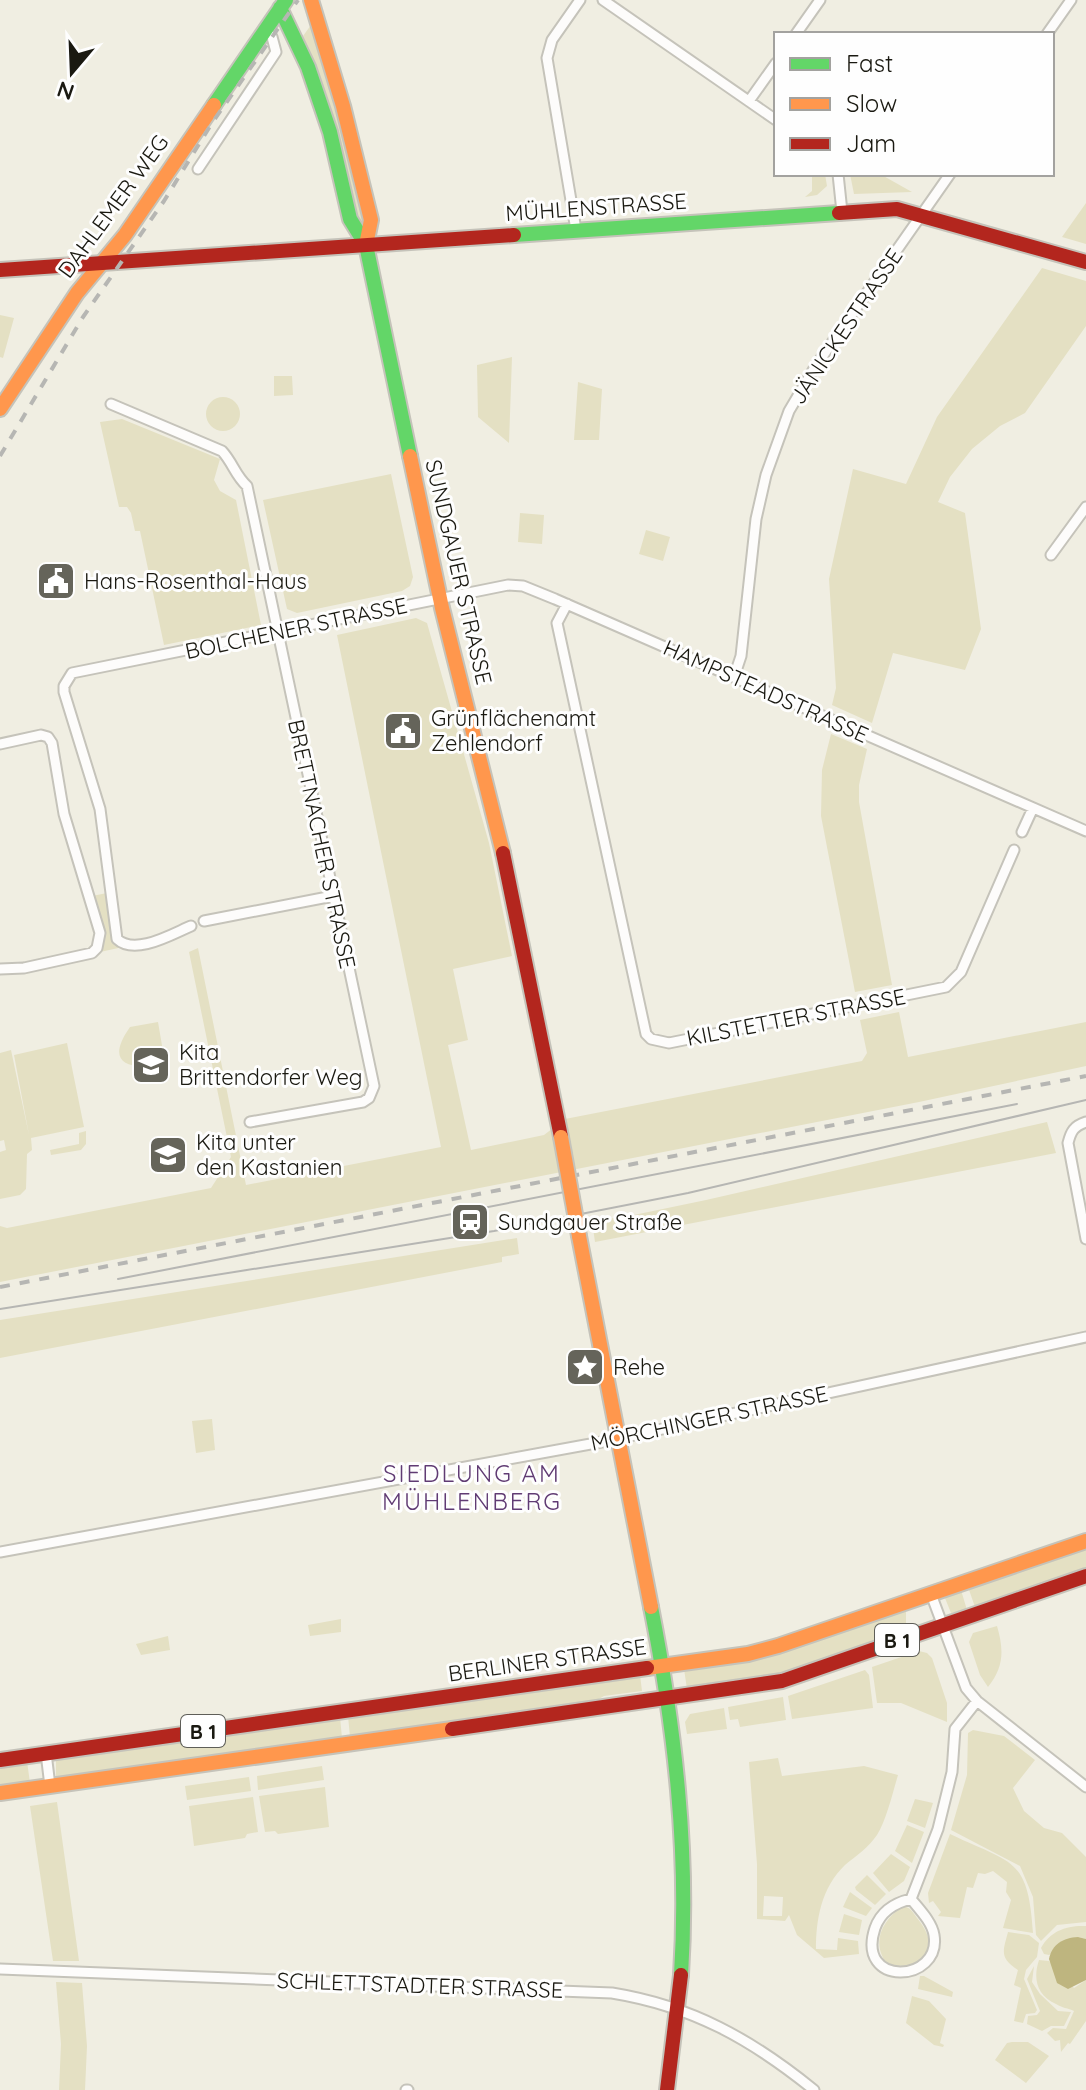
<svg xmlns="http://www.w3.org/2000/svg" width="1086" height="2090" font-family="Quicksand,sans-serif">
<rect width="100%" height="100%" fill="#f0eee2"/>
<path fill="#e4e0c3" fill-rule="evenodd" d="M311,25l27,88 25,108h-4l-27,-109 -29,-76z
M812,174h13l2,12 -10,9 -12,2 7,-6z
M850,174h30l32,18 -58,2z
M1086,203v41l-24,-7z
M1042,268l44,13v45l-61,87 -25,13 -28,23 -22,28 -12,25 27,11 16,116 -16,41 -72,-17 -21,70 -40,-18 4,-17 -7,-109 24,-110 53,15 31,-67z
M0,315l14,3 -11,40 -3,-1z
M512,357l-3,86 -31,-26 -1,-52z
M274,376h18l1,19 -19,1z
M578,382l24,7 -3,51h-25z
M206 414a17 17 0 1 1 34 0a17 17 0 1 1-34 0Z
M122,419l98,40 -6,21 6,11 16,9 25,125 -97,20 -24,-114h-5l-4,-18 -4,-6h-8l-19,-85z
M391,474l22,103 -3,9 -8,5 -105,22 -10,-4 -24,-109z
M520,513l24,2 -2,29 -24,-2z
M646,530l24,7 -7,24 -24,-7z
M416,618l11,5 62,220 23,113 -59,13 15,71 -20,5 23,105 73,-15 21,-16 297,-58 5,-8 -7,-33 39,-8 9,45 178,-35v44l-167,36 -919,180v-56l7,2 204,-40 20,-31 -42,-205 9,-4 48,237 195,-38 -104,-512z
M831,734l36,15 -8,36v17l33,183 -37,7 -34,-176 1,-46z
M107,893l7,46 9,8 -23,5c8,-18 -1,-39 -8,-56z
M158,1022l7,41c-34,8 -62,2 -35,-36z
M67,1043l17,84 -53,11 1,12 -5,4 -1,35 -6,6 -20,4v-47l6,-2 -2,-10 -4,1v-88l11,-3 18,85 -15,-80z
M1047,1122l9,31 -461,89 -3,-21 37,-5 77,-16z
M86,1131v13l-5,6 -30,5 -1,-5 29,-6v-11z
M517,1238l2,16 -17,3v5l-502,96v-38z
M212,1419l3,31 -19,3 -4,-32z
M1086,1547v22l-111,38 -7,-20z
M961,1590l6,20 -16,3 -6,-15 1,-3z
M906,1608v23l-130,44 -89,14 -3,-20z
M341,1619v13l-31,4 -2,-11z
M997,1626c7,24 7,41 -9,61l-8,-12 -11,-33 4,-9z
M168,1636l2,14 -29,5 -5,-11z
M919,1651l8,2 5,5 15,45v19l-46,-19h-24l-5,-36z
M865,1670l4,5 4,33 -81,11 -4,-23z
M640,1675l2,16 -38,5 -12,7 -242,34 -2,-21z
M783,1697l3,23 -46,7 -2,-8 -8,1 -2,-13z
M724,1708l3,21 -40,5 -2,-12 5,-8z
M340,1717l2,21 -286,40v-21z
M973,1730l31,6 31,24 -22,28 11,23 20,17 18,5 24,24v65l-29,3 -16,16 -5,-6 -3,-38 -13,-31 -69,-36 16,-55 1,-42z
M778,1758l4,18 82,-10 34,9c-5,17 -12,46 -21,60 -8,12 -21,21 -32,30 -24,23 -29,55 -29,84l21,1 1,-12 20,3 1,13 -35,4 -27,-23 -8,-20 -4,6 -28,-2v-55l-8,-102zM764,1896l19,1 -1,19h-19z
M27,1761l3,22 -30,4v-22z
M322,1766l2,14 -66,10 -1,-14z
M249,1777l2,14 -64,9 -2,-14z
M325,1787l4,40 -51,7 -3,-3 -10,1 -6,-36z
M253,1797l5,35 -11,2 -2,4 -51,8 -5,-40z
M915,1799l18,4 -8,25 -18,-7z
M57,1802l22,159h-26l-23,-155z
M907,1825l17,7 -12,31 -17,-12z
M950,1834c63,30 78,23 83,99l-30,-5 8,-28 -5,-8 1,-10 -14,-11 -8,3 -7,-1 -5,15 -6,-1 -7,31 -22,-2 3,-4 -8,-11 -4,2 -1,-10z
M891,1854l19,13 -6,14 -15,11 -16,-19z
M867,1875l19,19 -11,11 -19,-15 -1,-3z
M850,1892l22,16 -6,8 -23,-9z
M903,1906c8,2 9,5 14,12 25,30 10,52 -27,50 -20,-23 -10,-46 13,-62z
M844,1914l18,6 -3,15 -20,-3z
M1086,1926v13l-8,-2 -29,18 -5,-1 -3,-6c9,-17 26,-23 45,-22z
M1008,1932l21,3 10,8 -2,14 -11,13 -2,9 13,31 -2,3 -9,1 -3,9 -9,-2 7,-33 -7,-3 4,-15c-19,-12 -15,-19 -10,-38z
M1039,1960l10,1 25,27 12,-8v41l-16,23 -2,-1 -7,9 -1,-12 -5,1 -8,-8 6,-5 13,1 8,-18c-6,-3 -12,-3 -18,-7 -20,-9 -23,-26 -17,-44z
M1034,1966l-2,16 8,12 18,17 13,1 -7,14h-13l-9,5 -15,-7 1,-8 9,-1 3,-4 -13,-32z
M920,1976h4l29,16 -1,5 -34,-8z
M56,1982l26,1 5,63 -2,44h-26l2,-46z
M912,1996l17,5 17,18 -6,24 4,2 -1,2 -9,-2 -28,-22z
M1012,2042h16l21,14 -23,27 -31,-23 12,-17z"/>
<path fill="#beb57f" d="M1078,1937l8,2v41l-18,9 -11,-6 -8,-24c3,-15 14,-21 29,-22z"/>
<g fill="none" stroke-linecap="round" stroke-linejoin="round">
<defs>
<path id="street" d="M603,0l173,120
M796,34l24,-34
M1047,34l24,-34
M749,101l27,-38
M198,169l78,-117 -4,-15 -7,-7
M838,174l4,38
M576,230l-29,-172 5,-18 28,-40
M111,404l111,47c11,12 13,24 25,35l127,600 -5,12 -6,4 -113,20
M1051,555l35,-48
M567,604l-10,19 89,411 5,5 18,4 277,-56 15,-15 53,-122
M734,677l7,-21 15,-137 10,-44 23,-64 26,-44 135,-193
M0,744l41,-9 7,2 4,6 12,71 36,119 -3,15 -5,5 -68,15 -24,1
M1022,832l11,-24
M204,921l129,-25
M191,926c-19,8 -56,30 -74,13l-17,-130 -36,-117v-6l8,-13 436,-88 15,1 32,13 531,232
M1086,1122c-12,4 -15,9 -18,21l18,96
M0,1552l607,-111 479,-104
M931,1594l35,94 11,13 109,86
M46,1753l4,33
M911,1899l27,-70 14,-57 3,-43 22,-28
M911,1899c8,10 21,23 23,36 8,48 -79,53 -59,-7 6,-17 19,-25 36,-29z
M0,1969l612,24c80,13 139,46 202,97
M406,2090h2"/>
<path id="fast" d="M280,8l28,59 22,65 20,87 16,26 44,211
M214,105l72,-105
M514,235l325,-22
M651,1607c24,122 38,244 30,368"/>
<path id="slow" d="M311,0l32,106 28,114 -5,25
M0,409l77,-116 48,-58 89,-130
M410,456l32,152 61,245
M579,1236l72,371
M647,1668l101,-14 30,-8 308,-105
M0,1793l452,-64"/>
<path id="jam" d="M839,213l58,-4 189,53
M0,270l514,-35
M503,853l58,284
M452,1729l330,-48 304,-105
M0,1760l647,-92
M667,2090l14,-115"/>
</defs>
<use href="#street" stroke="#c5c3ba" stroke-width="13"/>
<use href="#fast" stroke="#c5c3ba" stroke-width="18"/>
<use href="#slow" stroke="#c5c3ba" stroke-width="18"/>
<use href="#jam" stroke="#c5c3ba" stroke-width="18"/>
<use href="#street" stroke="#fdfcfb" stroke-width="9"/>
<use href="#fast" stroke="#63d668" stroke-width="14"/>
<use href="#slow" stroke="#ff974d" stroke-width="14"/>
<use href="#jam" stroke="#b3261e" stroke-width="14"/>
<path stroke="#b6b6b3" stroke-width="2" d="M118,1279l899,-175
M0,1309l494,-78 194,-38 398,-93"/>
<path stroke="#b6b6b3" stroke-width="4" stroke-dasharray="10 10" stroke-linecap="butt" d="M0,456l83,-139 81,-116 48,-78 86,-123
M0,1287l1086,-211"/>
<defs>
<path id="slow-bridge" d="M561,1137l18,99"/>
</defs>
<use href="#slow-bridge" stroke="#c5c3ba" stroke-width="18" stroke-linecap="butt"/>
<use href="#slow-bridge" stroke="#ff974d" stroke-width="14"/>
</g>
<defs>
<symbol id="civic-square" viewBox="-11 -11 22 22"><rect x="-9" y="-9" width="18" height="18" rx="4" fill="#65645a" stroke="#fefefe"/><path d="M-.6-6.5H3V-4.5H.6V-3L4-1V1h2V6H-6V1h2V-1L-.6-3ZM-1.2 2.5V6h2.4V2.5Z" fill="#fff"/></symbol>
<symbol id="school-square" viewBox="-11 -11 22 22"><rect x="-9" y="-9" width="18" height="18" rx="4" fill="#65645a" stroke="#fefefe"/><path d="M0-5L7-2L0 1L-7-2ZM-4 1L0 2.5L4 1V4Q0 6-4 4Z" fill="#fff"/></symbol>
<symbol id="station-square" viewBox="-11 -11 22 22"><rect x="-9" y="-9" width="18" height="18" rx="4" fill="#65645a" stroke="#fefefe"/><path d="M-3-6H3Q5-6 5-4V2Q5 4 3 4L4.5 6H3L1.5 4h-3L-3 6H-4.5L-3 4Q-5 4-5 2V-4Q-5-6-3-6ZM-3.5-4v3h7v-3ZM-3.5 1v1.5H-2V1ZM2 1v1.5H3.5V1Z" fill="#fff"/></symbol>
<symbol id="sight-square" viewBox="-11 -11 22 22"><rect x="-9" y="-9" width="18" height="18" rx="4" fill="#65645a" stroke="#fefefe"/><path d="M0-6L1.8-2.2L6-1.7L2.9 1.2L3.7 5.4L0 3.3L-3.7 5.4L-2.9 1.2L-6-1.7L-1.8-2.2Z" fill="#fff"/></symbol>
</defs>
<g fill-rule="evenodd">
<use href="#civic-square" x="34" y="559" width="44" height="44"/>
<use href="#civic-square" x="381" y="709" width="44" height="44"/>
<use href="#school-square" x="129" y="1043" width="44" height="44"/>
<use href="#school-square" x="146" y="1133" width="44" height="44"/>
<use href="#station-square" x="448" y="1200" width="44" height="44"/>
<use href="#sight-square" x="563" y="1345" width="44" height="44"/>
</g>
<g text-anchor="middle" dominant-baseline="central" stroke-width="6" stroke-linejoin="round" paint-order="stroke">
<g fill="#fefefe" stroke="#5e5e58" stroke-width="2">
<rect x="875" y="1624" width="44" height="32" rx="6"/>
<rect x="181" y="1715" width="44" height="32" rx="6"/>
</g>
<g font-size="20" font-weight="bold" fill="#1a1911">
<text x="897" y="1640">B 1</text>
<text x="203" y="1731">B 1</text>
</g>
<g font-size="22" fill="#1a1911" stroke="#fefefe">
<text transform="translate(113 206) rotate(-54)">DAHLEMER WEG</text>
<text transform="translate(596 207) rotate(-4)">MÜHLENSTRASSE</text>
<text transform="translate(846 326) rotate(-56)">JÄNICKESTRASSE</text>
<text transform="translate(459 572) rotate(77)">SUNDGAUER STRASSE</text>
<text transform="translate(296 628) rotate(-12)">BOLCHENER STRASSE</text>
<text transform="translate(766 691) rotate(24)">HAMPSTEADSTRASSE</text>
<text transform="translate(322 844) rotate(78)">BRETTNACHER STRASSE</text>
<text transform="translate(796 1017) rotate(-11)">KILSTETTER STRASSE</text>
<text transform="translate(709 1418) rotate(-12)">MÖRCHINGER STRASSE</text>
<text transform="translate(547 1660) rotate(-8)">BERLINER STRASSE</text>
<text transform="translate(420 1985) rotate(2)">SCHLETTSTADTER STRASSE</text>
</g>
<g font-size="22" fill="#1a1911" stroke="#fefefe" text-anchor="start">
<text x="84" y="581">Hans-Rosenthal-Haus</text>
<text x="431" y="718">Grünflächenamt<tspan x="431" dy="25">Zehlendorf</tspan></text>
<text x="179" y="1052">Kita<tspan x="179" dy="25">Brittendorfer Weg</tspan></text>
<text x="196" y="1142">Kita unter<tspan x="196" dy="25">den Kastanien</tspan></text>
<text x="498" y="1222">Sundgauer Straße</text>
<text x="613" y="1367">Rehe</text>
</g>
<g font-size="24" letter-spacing="2" fill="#603b73" stroke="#fefefe">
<text x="472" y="1473">SIEDLUNG AM<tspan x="472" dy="28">MÜHLENBERG</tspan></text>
</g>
</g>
<rect x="774" y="32" width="280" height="144" fill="#fefefe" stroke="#a3a29f" stroke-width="2"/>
<rect x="790" y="58" width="40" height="12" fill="#63d668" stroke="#a3a29f" stroke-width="2"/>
<text x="846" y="72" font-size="24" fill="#1a1911">Fast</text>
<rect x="790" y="98" width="40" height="12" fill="#ff974d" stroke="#a3a29f" stroke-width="2"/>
<text x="846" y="112" font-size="24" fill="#1a1911">Slow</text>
<rect x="790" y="138" width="40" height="12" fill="#b3261e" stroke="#a3a29f" stroke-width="2"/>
<text x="846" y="152" font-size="24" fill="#1a1911">Jam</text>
<g transform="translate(72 72) rotate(199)" stroke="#fefefe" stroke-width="6" paint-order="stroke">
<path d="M0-6L14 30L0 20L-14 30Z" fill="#1a1911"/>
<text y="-12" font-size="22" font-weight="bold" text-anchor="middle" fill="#1a1911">N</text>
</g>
</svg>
